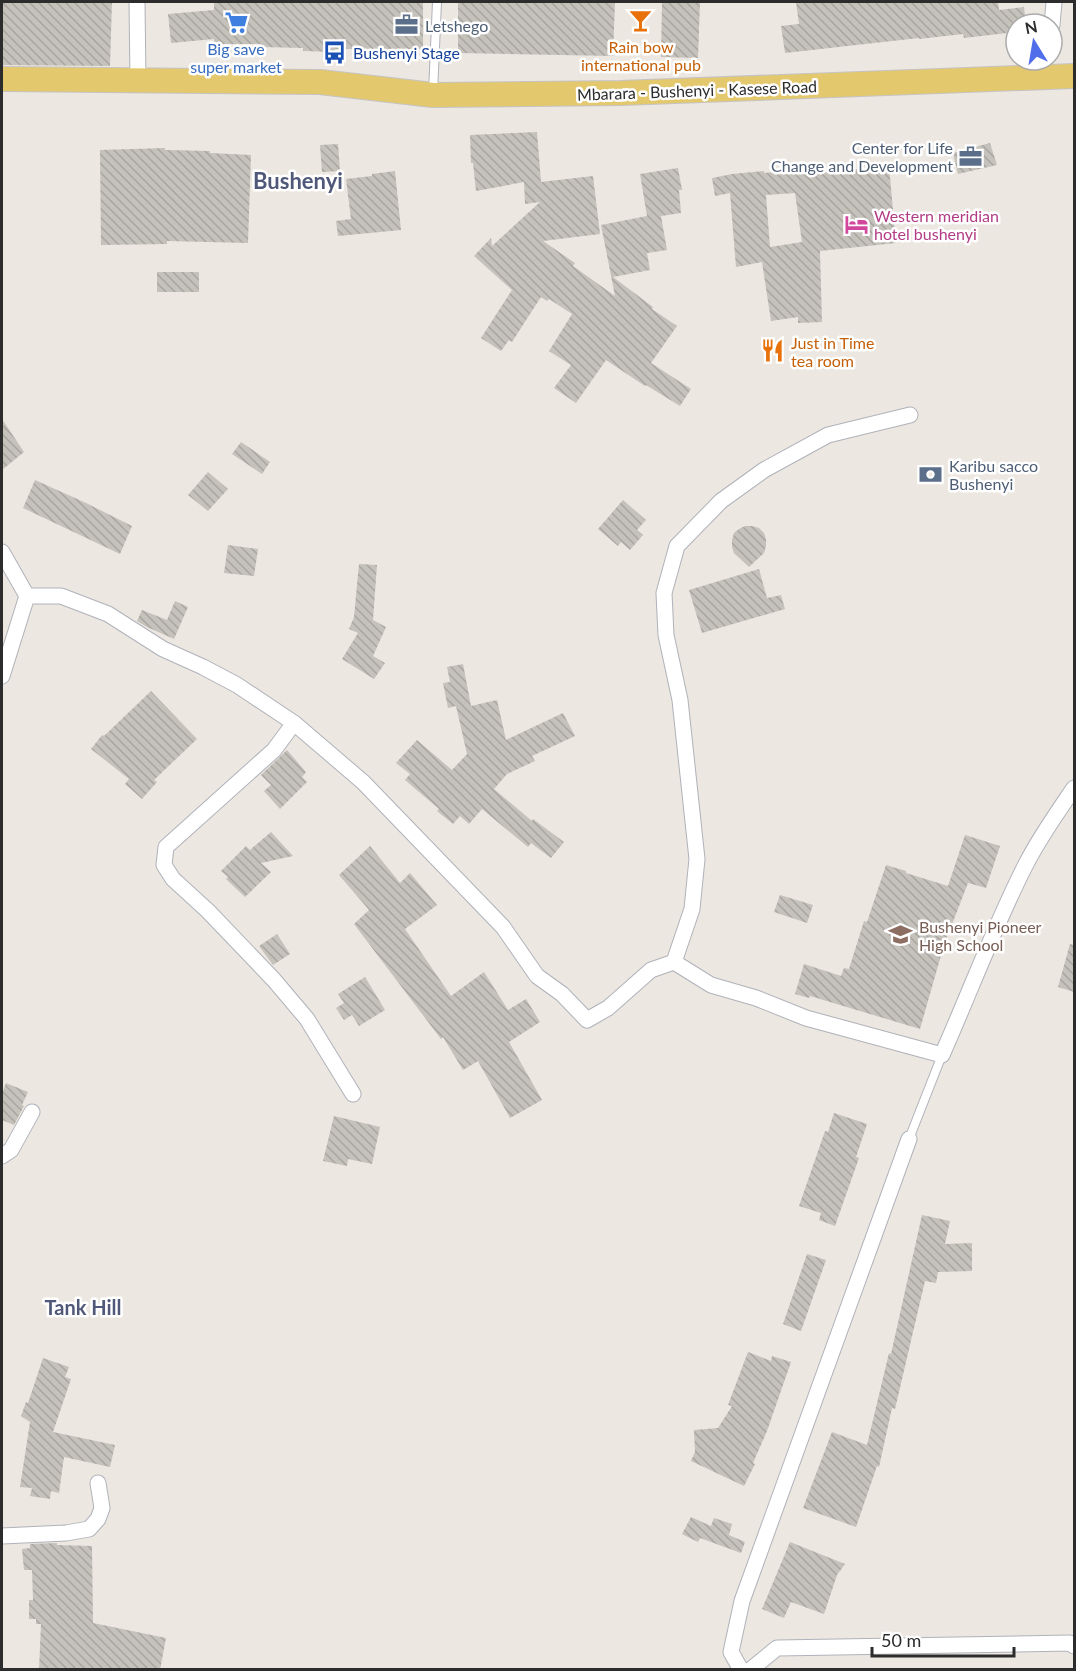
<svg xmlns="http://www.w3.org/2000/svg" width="1076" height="1671" font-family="Lato,sans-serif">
<defs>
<pattern id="building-back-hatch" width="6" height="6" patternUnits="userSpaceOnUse" patternTransform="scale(1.5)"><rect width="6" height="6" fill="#c5c1bb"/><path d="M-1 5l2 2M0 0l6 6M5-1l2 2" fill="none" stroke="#a9a6a1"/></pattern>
</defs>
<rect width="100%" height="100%" fill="#ece7e0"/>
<path fill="url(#building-back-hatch)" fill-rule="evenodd" d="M2,2h110l-2,64 -108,-1z
M214,2h209v47h-88v3l-32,-1v-3l-42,-1v-3h-47v-5l-43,4 -3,-29 46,-4z
M458,2h157l-2,54 -155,-3z
M662,2h38l-2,56 -37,-1z
M796,2h202l1,8 25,-3 2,17h-10v8l-52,6 -1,-4 -44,5v-1l-134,15 -4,-27 18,-2z
M537,132l4,50 52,-6 7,58 -57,7 32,22 -2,3 42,30 -14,-71 46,-9 -7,-42 38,-6 4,22h-3l2,23 -20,3 6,34 -20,3 3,17 -37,7 40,30 -1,2 25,17 -26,37 40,26 -11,17 -34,-21 -1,1 -39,-26 -30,43 -22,-15 17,-23 -22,-14 23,-37 -23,-15 -2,2 -6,-4 -29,45 -3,-2 -8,11 -20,-13 31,-48 -38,-34 17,-18 1,8 48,-44 -15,2 -1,-22 -48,9 -3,-28h-2l-1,-28z
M990,143l7,22 -39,9 -5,-21z
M338,144l2,27 -18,1 -2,-27z
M165,148v2l45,1v2l41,2 -3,88 -81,-2v3l-66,1 -1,-95z
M889,166l7,77 -76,8 2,71 -24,1v-6l-27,4 -9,-59 -26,5 -6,-74 -15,3 -3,-18 20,-4 32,-3v2l43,-4v5zM795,193l7,49 -32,5 -4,-52z
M395,171l6,59 -63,6 -2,-15 15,-2 -5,-40 26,-3v-2z
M157,272h42v20h-42z
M2,419l22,33 -22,18z
M241,442l29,20 -8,12 -30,-20z
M208,472l20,17 -20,22 -20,-16z
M35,480l51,23 46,23 -12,28 -97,-46z
M623,500l23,20 -9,10 6,5 -13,15 -9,-8 -3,4 -20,-17z
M745,526h7l7,2 5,5 2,6v7l-2,7 -15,14 -15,-14 -2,-6v-7l2,-7 5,-4z
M228,545l30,4 -4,27 -30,-3z
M359,564l18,1 -4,55 13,7 -13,29 12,7 -11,16 -32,-20 16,-26 -9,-4 5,-12z
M759,569l8,29 14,-3 4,14 -83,24 -13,-43z
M175,601l13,6 -14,32 -27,-12 -10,-6 5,-11 25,10z
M463,664l8,42 26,-6 9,40 57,-27 12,23 -43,20 3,5 -28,13 -13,15 38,32 1,-2 31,23 -13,16 -20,-15 -3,4 -46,-38 -13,15 -9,-8 -7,8 -16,-13 2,-2 -34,-29 5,-6 -14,-11 21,-23 35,30 15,-16 -11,-48 -8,2 -5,-25 7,-1 -3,-15z
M151,691l46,48 -43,41 3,2 -15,17 -17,-15 4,-5 -38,-30 11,-14 2,1z
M287,750l19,22 -4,5 5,5 -27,27 -16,-18 7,-6 -10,-10z
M271,832l22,24 -32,7 10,9 -26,25 -19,-18 2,-2 -7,-6 25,-25 4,4z
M965,835l35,11 -14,42 -18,-5 -24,62 -24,84 -110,-33 -1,2 -14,-4 9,-30 37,12 3,-8 5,1 15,-48 3,1 19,-57 20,6v2l42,13z
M370,846l30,37 10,-10 27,32 -32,24 46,67 33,-24 24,38 18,-11 14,23 -31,20 33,58 -32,18 -32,-57 -15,9 -20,-33 -2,2 -87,-115 15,-14 -30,-35z
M780,895l33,10 -6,18 -33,-11z
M277,934l13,20 -17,11 -14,-19z
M1070,944l4,1v47l-16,-5z
M365,977l20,33 -26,16 -7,-11 -8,5 -8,-12 8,-5 -6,-9z
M6,1083l22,9 -6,13 2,1 -10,19 -12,-5v-26z
M834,1113l33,11 -11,33 3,1 -24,68 -16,-6 2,-7 -22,-7 26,-75 3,1z
M334,1116l46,11 -8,37 -24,-5 -1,7 -24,-5z
M922,1215l28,6 -5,23 27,-1v28l-34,1 -2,11 -11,-2 -30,128 -3,-1 -13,59 -2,-1 -21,61 -53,-19 29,-76 35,13 22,-92 2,1z
M807,1254l19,6 -25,71 -18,-7z
M748,1352l23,9 1,-5 19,6 -24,69 -14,32 2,1 -11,22 -53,-25 4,-9 -1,-22 24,-2 14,-22 -4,-1z
M43,1358l26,9 -4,10 6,2 -18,53 62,13 -5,22 -46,-10 -5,36 -8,-2 -1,8 -20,-3 2,-8 -12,-1 10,-65 -9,-6 5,-14 2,1z
M691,1517l20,9 3,-8 18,6 -3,11 16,7 -4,11 -41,-15 -2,4 -16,-8z
M790,1542l55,22 -8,11 -13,39 -33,-12 -7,16 -22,-9z
M57,1543v2l35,1 1,77 73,15 -6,32h-121l2,-46h-5v-5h-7v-19h4l-1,-30h-8l-2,-21 8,-1v-4z"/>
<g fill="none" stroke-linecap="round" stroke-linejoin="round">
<defs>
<path id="service" d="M433,93l4,-91
M909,1139l33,-84"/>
<path id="minor" d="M137,2l1,79
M1052,25l2,-23
M2,552l25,44h34l47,18 55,35 40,18 34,18 57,38 69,59 140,145 34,49 25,18 25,26 21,-12 43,-38 23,-8 37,23 45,13 50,20 136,37c28,-63 52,-128 83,-189 14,-28 32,-53 49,-78
M2,676l25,-80
M294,723l-20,27 -108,97 -2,18 9,14 35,32 66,69 33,39 46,75
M674,962l18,-53 5,-50 -17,-159 -14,-65 -2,-42 13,-47 44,-45 43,-31 64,-35 82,-20
M2,1156l9,-6 21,-38
M2,1536l64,-3 23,-4 9,-10 4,-11 -4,-25
M741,1670l-10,-18 11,-51 167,-462
M750,1670l27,-22 293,-5 4,3"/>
<path id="primary" d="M2,79l318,3 113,13 188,-2 453,-17"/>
</defs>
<use href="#service" stroke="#b0b2bb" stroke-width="10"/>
<use href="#minor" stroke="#b0b2bb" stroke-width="17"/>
<use href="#primary" stroke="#c4c4c4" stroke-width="26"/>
<use href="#service" stroke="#fff" stroke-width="8"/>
<use href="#minor" stroke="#fff" stroke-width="15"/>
<use href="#primary" stroke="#e4c86d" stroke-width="24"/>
</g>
<defs>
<symbol id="bar-bare" viewBox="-9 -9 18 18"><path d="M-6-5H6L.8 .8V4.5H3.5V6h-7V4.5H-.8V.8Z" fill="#e8710a" stroke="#fff" stroke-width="2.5" paint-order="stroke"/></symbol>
<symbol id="supermarket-bare" viewBox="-9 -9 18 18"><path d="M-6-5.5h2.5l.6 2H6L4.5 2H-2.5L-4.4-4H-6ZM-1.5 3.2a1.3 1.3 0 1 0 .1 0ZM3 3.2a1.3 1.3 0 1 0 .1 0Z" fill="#3f7fe0" stroke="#fff" stroke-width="2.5" paint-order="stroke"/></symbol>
<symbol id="office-bare" viewBox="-9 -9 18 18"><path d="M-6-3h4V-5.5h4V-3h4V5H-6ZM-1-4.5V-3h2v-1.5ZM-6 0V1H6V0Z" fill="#5c6f8a" stroke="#fff" stroke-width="2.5" paint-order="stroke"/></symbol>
<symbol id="bus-bare" viewBox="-9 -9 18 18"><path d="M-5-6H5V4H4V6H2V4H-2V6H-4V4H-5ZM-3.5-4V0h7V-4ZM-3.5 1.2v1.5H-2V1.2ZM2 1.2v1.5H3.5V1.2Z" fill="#1a4fb4" stroke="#fff" stroke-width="2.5" paint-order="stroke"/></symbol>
<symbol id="hotel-bare" viewBox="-9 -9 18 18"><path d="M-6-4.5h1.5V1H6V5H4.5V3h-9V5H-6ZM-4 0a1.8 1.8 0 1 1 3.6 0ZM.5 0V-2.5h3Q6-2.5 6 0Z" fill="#d1479c" stroke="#fff" stroke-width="2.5" paint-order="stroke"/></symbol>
<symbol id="restaurant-bare" viewBox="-9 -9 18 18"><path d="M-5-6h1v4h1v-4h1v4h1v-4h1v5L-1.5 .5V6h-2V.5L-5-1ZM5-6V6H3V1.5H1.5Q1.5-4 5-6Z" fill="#e8710a" stroke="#fff" stroke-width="2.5" paint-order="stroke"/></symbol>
<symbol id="bank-bare" viewBox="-9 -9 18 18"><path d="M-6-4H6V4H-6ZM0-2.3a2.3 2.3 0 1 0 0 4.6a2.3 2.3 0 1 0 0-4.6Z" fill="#5c6f8a" stroke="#fff" stroke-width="2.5" paint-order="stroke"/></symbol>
<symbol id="school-bare" viewBox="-9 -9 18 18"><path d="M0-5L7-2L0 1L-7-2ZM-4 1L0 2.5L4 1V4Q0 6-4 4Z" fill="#8d6e63" stroke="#fff" stroke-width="2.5" paint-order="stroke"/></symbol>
</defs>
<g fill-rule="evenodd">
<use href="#bar-bare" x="624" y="4" width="33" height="33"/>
<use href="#supermarket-bare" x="220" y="6" width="33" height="33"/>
<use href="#office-bare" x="390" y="8" width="33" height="33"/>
<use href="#bus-bare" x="318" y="36" width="33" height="33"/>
<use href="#office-bare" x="954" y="140" width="33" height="33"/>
<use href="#hotel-bare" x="840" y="208" width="33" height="33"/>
<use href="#restaurant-bare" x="756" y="334" width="33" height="33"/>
<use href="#bank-bare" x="914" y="458" width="33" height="33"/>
<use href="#school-bare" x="884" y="918" width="33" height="33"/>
</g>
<g text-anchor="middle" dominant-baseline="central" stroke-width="5" stroke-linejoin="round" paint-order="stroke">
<g font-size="16" fill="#4e5e75" stroke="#fff" text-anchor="start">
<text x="425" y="25">Letshego</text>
<text x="953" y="147" text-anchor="end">Center for Life<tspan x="953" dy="18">Change and Development</tspan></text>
<text x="949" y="465">Karibu sacco<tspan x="949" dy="18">Bushenyi</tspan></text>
</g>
<g font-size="16" fill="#c56008" stroke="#fff">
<text x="641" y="46">Rain bow<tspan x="641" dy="18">international pub</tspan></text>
<text x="791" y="342" text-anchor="start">Just in Time<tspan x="791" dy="18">tea room</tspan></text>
</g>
<g font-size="16" fill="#366cbe" stroke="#fff">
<text x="236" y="48">Big save<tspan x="236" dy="18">super market</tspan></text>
</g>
<g font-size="16" fill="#164399" stroke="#fff" text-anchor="start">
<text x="353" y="52">Bushenyi Stage</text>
</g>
<g font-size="16" fill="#2c2c2c" stroke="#fff">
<text transform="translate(697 90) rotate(-2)">Mbarara - Bushenyi - Kasese Road</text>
</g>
<g font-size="16" fill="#b23c85" stroke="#fff" text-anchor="start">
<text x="874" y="215">Western meridian<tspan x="874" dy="18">hotel bushenyi</tspan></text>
</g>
<g font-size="16" fill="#785e54" stroke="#fff" text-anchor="start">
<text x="919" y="926">Bushenyi Pioneer<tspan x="919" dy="18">High School</tspan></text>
</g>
<g font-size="20" font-weight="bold" fill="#505879" stroke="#fff">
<text x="83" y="1307">Tank Hill</text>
</g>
<g font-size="22" font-weight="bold" fill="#505879" stroke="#fff">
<text x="298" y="180">Bushenyi</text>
</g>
</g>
<rect width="1076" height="1671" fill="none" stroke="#2c2c2c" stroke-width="6"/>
<g transform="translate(1034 42) rotate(349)"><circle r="28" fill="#ffffff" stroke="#ababab" stroke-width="1.5"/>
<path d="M0-4.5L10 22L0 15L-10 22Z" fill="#506dea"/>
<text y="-9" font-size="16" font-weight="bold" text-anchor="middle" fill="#2c2c2c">N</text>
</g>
<path d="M872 1647v9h142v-9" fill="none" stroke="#2c2c2c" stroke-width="3"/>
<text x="881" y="1647" font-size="18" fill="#2c2c2c" stroke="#ffffff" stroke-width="4.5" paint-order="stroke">50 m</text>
</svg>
